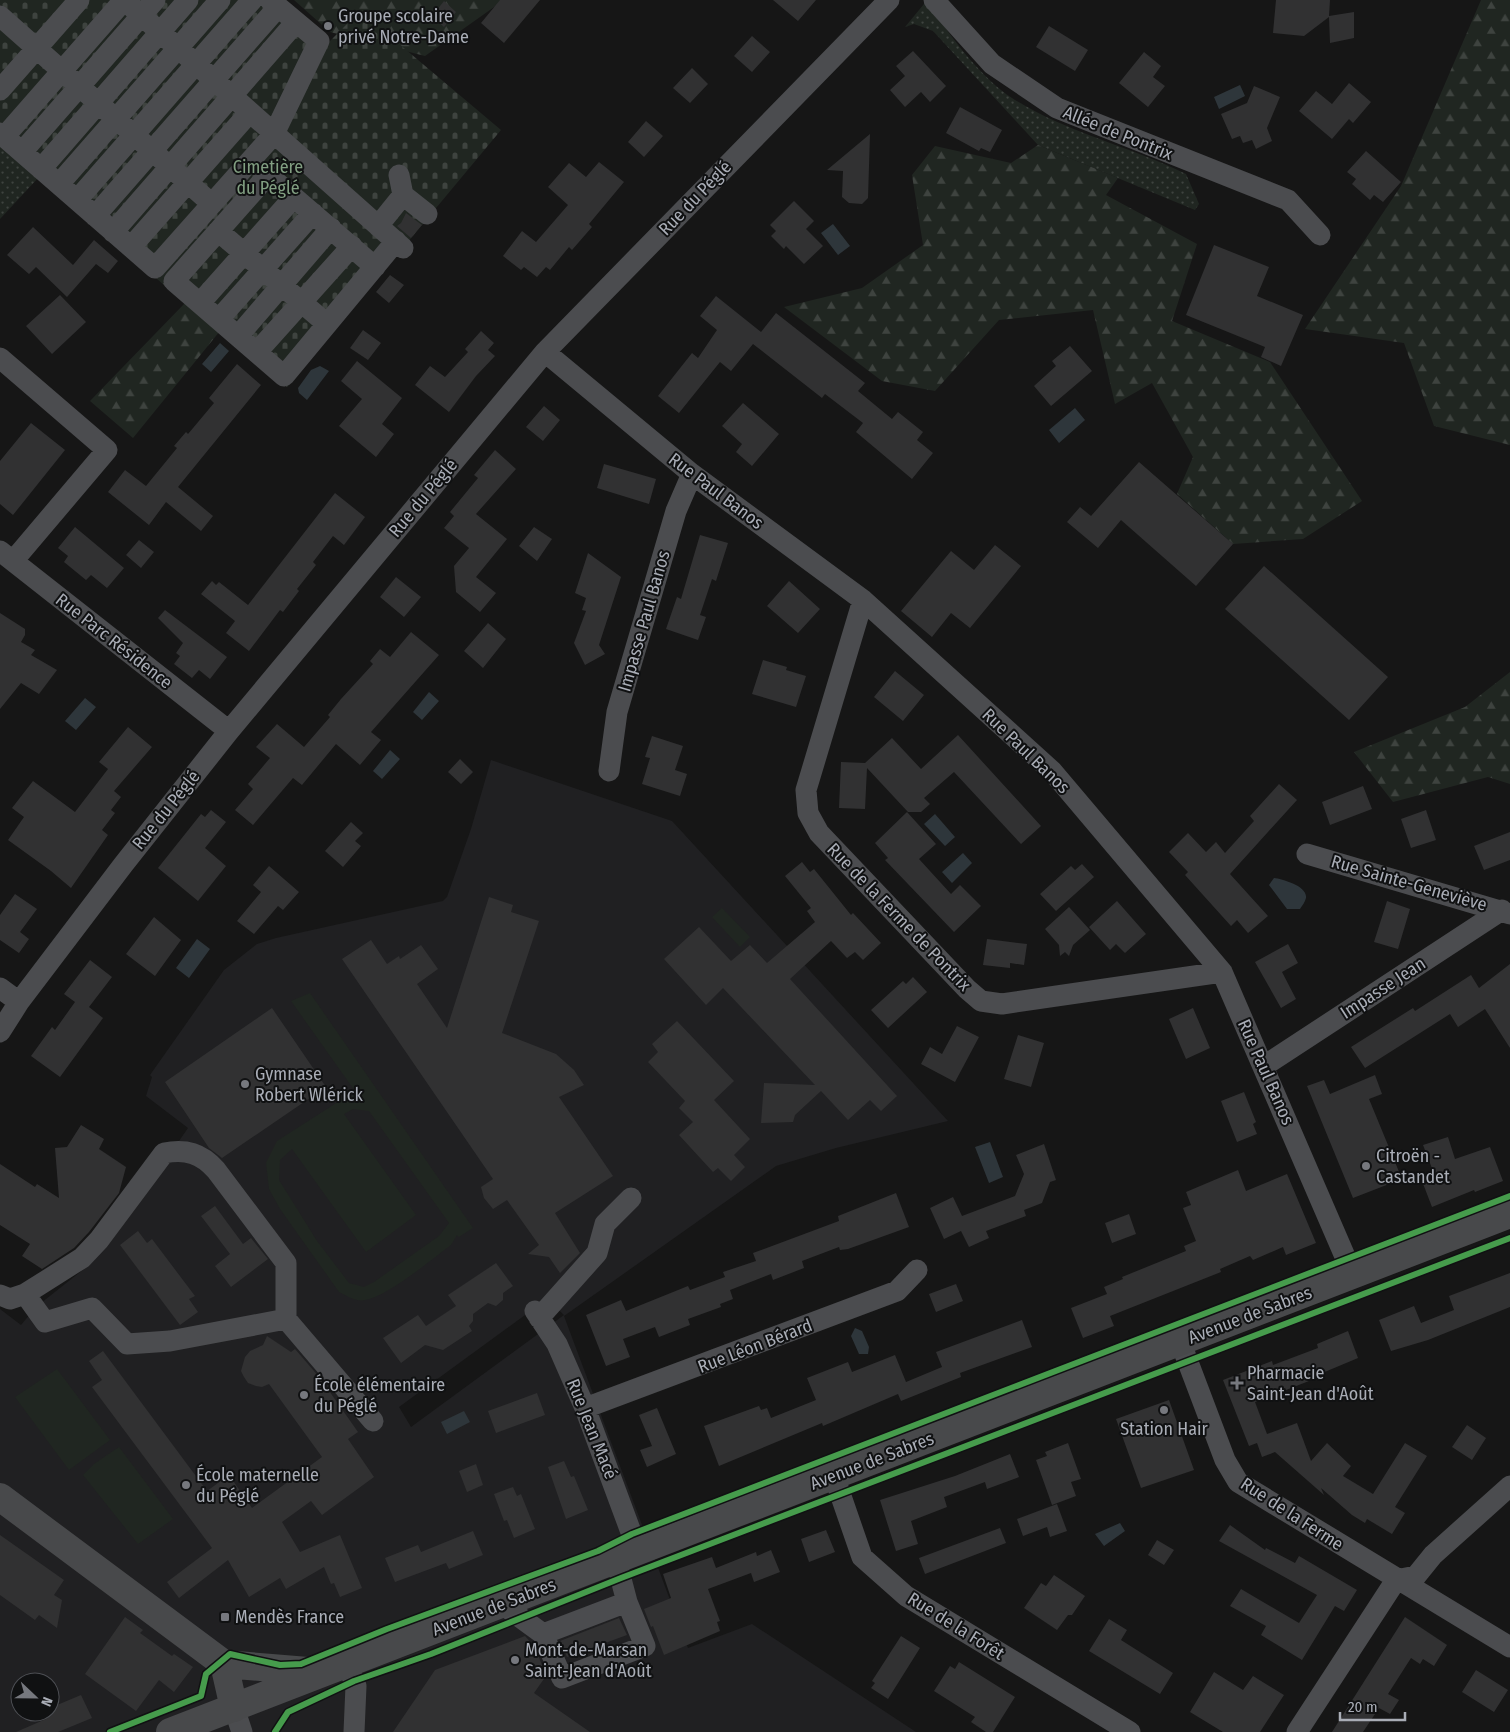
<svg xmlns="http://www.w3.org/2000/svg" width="1510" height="1732" font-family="'Fira Sans Condensed',sans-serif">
<defs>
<pattern id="grass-dots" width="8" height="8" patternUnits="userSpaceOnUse" patternTransform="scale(1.25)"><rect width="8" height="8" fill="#202621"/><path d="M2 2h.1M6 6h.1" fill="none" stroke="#3e433f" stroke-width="1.8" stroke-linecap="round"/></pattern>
<pattern id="forest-firs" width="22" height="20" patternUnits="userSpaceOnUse" patternTransform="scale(1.25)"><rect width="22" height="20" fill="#202621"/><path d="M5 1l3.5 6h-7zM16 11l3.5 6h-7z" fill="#3e433f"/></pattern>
<pattern id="cemetery-stones" width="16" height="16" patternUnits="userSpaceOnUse" patternTransform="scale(1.25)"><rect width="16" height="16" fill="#202621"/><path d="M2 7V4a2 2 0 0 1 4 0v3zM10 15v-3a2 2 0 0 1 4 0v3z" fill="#3e433f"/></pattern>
</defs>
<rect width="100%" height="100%" fill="#161616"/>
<path fill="#202022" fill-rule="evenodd" d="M491,760l181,61 276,300 -112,27 -60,18 -212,150 124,332 64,-24 164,108h-916v-423l21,16 15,-18 53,-42 27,-33 72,-104 -42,-32 6,-19 -2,-2 74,-105 33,-26 19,-6 167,-37 4,-4 24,-68zM547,1299l17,16 -153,112 -12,-20zM20,1682h30v30h-30z"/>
<path fill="url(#grass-dots)" d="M924,4l9,3c14,28 52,74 79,91 53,34 117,48 174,76l13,30 -4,6 -157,-65 -105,-114 -19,-7 -9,3z
M0,144l39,33 -39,42z"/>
<path fill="url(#forest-firs)" d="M294,0h210l-79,56 -95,-24z
M1481,0h29v445l-76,-19 -30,-83 -99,-14 96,-143z
M1038,145l80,33 -12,17 91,49 -25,77 98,41 92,139 -59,38 -70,5 -56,-50 16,-37 -41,-74 -37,21 -22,-94 -94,10 -64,71 -53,-10 -98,-74 78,-19 61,-43 -11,-70 23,-29 76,17z
M185,303l35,28 -87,107 -43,-37z
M1510,672v112l-22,-7 -95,25 -39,-50 111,-45z"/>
<path fill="url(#cemetery-stones)" d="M0,0h280l49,42 31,-31 141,119 -214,257 -102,-84 -185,-159z"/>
<path fill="#202621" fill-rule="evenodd" d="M722,908l28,29 -10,10 -28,-30z
M310,993l163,235 -14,9 -2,-2 -6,10c-19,14 -64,52 -86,55 -9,2 -18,-4 -26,-8l-59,-83 -11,-20 -3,-26 11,-22 67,-43 13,-4 -66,-93zM353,1109l16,2 80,112 -10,13 -65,46 -10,5 -15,-4 -32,-42 -38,-61 1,-20 12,-11 74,103 50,-37 -72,-101z
M57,1369l53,71 -41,30 -54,-73z
M119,1447l54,72 -35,25 -55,-69 11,-11z"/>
<path fill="#2e363b" d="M1240,85l5,11 -26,13 -5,-12z
M833,224l17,22 -12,9 -17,-22z
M220,343l9,8 -18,21 -9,-8z
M320,366l9,5 -22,29 -8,-7 -1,-5 13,-18z
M1075,408l10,12 -26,23 -10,-13z
M429,692l10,9 -17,19 -9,-8z
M85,698l11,9 -20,23 -11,-9z
M390,750l10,9 -18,20 -9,-8z
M935,814l20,23 -10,9 -21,-22z
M963,853l9,10 -20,20 -10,-11z
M1274,878c8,1 34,8 32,20 -1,4 -4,8 -6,11h-13l-18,-24z
M197,939l13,10 -21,29 -13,-10z
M990,1142l13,35 -14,6 -14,-36z
M855,1328l7,3 7,16 -1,7h-9l-8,-18z
M464,1411l6,11 -23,12 -6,-12z
M1120,1523l5,8 -21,15 -9,-12z"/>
<path fill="#313132" d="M500,0h40l-36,43 -23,-20z
M773,0h43l-18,21z
M1276,0h54l-1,16 25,-4v26l-24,5 -1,-26 -25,19 -31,-3z
M444,1l12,11 -12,15 -12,-11z
M1049,26l39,24 -13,21 -39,-24z
M752,36l18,16 -18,20 -18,-16z
M913,51l33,35 -16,16 -9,-10 -16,15 -15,-17 15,-14 -9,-10z
M1144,52l17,14 -8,11 12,9 -17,21 -29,-24z
M692,68l16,16 -18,19 -17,-15z
M1349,83l22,19 -18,21 -4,-4 -17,20 -33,-28 17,-20 16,13z
M1254,86l26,11 -13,31 5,13 -16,8 -4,-9 -9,3 -3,-7 -8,3 -11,-25 26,-11z
M960,107l42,23 -12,22 -9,-4 -2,3 -33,-18z
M646,121l17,15 -19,21 -16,-15z
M870,134l-2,64 -6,6 -13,-1 -7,-6 1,-26 -16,-1z
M1366,151l35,31 -18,20 -9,-7 -4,5 -18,-16 4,-5 -9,-7z
M599,162l25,20 -35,42 3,3 -20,23 -3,-3 -19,23 -4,-3 -9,10 -13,-10 -3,3 -18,-14 19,-25 14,11 32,-37 -20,-18 21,-24 17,14z
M794,201l20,20 -8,8 17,17 -19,18 -18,-18 -2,3 -13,-13 5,-5 -6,-6z
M406,213l16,12 -11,13 -14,-12 4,-3z
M33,227l40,38 21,-25 24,21 -10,12 -12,-9 -29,33 -31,-30 -7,7 -22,-19z
M1214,245l55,22 -12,29 46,19 -22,51 -20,-9 4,-10 -79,-32z
M390,275l14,10 -15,18 -13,-11z
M60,295l26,27 -34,32 -26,-28z
M716,296l45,36 15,-19 89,70 -7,8 34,28 6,-7 25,20 -6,8 16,13 -21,26 -56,-47 7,-9 -38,-29 -3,4 -69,-54 -22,27 -11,-9 -41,51 -21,-17 34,-43 6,5 19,-28 -17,-14z
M363,330l18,13 -13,17 -18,-12z
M481,331l13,12 -6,7 7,6 -19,20 -27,36 -34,-27 15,-19 15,11 23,-25 -3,-3z
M1070,346l22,25 -41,35 -17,-20 22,-20 -4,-5z
M357,361l45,37 -20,26 12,10 -18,23 -37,-31 23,-27 -21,-18z
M237,364l24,21 -83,102 35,29 -12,15 -35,-29 -17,23 -41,-33 17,-22 21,16 31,-38 -3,-2 12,-14 2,2 26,-31 -5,-5z
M743,403l36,31 -27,32 -16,-14 6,-8 -20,-18z
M544,406l16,14 -17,21 -17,-14z
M31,423l34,27 -52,65 -13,-11v-43z
M495,450l21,19 -40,45 31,25 -31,38 20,16 -16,19 -24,-20 -2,-26 15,-18 -25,-20 10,-12 -4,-4 28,-34 -4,-3z
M1139,462l94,82 -37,42 -75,-66 -23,28 -31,-26 13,-15 11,9z
M604,464l52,15 -7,25 -52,-16z
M335,493l30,24 -21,28 -11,-9 -20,26 3,3 -19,24 2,2 -16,21 -3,-2 -31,41 -23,-18 9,-12 -34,-27 11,-13 4,4 3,-3 29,23z
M75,527l49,41 -17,20 -16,-13 -5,5 -22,-18 4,-6 -10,-8z
M534,527l18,12 -15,22 -18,-15z
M700,535l28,8 -12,38 -4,-2 -12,36 6,2 -8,23 -32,-11 11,-32 4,2z
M139,540l15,12 -13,16 -15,-13z
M995,545l26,21 -51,62 -19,-15 -19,24 -31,-26 50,-60 23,19z
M588,553l33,24 -22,68 6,9 -20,11 -11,-22 12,-32 -4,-1 4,-12 -11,-5z
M1264,566l124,111 -39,43 -124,-111z
M396,577l25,20 -17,20 -24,-20z
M789,581l31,28 -22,24 -31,-27z
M165,610l62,47 -17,22 -11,-9 -7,8 -18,-14 6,-8 -4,-3 7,-10 -25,-25z
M0,613l25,16v6l-4,7 14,8 -4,5 26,15 -18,24 -18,-11 -21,26z
M488,623l18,16 -23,29 -19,-17z
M411,632l28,23 -68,77 10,8 -21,25 -24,-21 -34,41 -9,-7 -40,47 -18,-15 18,-21 -5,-5 22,-26 -14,-11 21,-23 27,23 26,-30 -2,-2 13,-16 32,-35 -3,-3 10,-12 10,8z
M763,660l24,7 -1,3 20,6 -10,31 -44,-13z
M895,671l29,24 -21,26 -29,-24z
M128,727l24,20 -38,44 7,6 -10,13 4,3 -13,17 6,5 -37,53 -20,-17 -43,-31 16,-23 -12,-9 21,-27 42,31 33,-43 -9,-7z
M958,735l83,91 -20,18 -67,-72 -30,26 6,6 -9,8h-13l-41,-44 -2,41 -26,-1 2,-46 24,1 27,-25 29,31z
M652,736l31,10 -8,24 12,4 -7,22 -38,-12 8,-26 -5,-1z
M460,759l13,13 -12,12 -13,-12z
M1279,784l18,16 -67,74 38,42 -20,17 -11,-13 -6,6 -46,-51 3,-3 -19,-20 19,-19 18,19 10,-10 9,11 29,-32 -4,-5z
M1363,786l9,23 -42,16 -8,-23z
M211,810l15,12 -21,26 21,18 -28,35 -40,-33 43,-54 4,3z
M1426,810l10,30 -25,8 -10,-29z
M907,812l29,32 -17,15 32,35 9,-9 21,21 -27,26 -69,-72 3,-2 -13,-15z
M351,822l12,11 -8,8 6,5 -18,21 -18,-16z
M1510,832v28l-26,10 -10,-24z
M802,862l8,10 4,-3 37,46 2,-2 28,30 -18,17 -8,-8 -8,6 -16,-17 -41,38 107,117 -16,15 -11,-11 -22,20 -27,-29 -26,24 -2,7 -32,1 3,-40 51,2 -92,-97 -17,17 -42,-46 35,-32 32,34 19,-16 17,18 48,-41 -8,-11 4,-3 -26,-32z
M1082,864l12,13 -38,34 -16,-17 31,-28 4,4z
M269,866l30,26 -16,18 -5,-4 -24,28 -17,-13 24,-29 -8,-7z
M15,894l22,15 -17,23 9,7 -10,14 -19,-13v-25z
M489,897l24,8 -2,7 28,9 -37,112 54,21 18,16 10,15 -25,12 54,79 -58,37 25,40 -20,20 -11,-16 -21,-3 11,-9 -32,-45 -14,9 -9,-11 -3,-11 12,-8 -151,-220 29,-19 16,24 12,-8 1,3 21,-14 17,24 -21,15 30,44z
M1117,901l29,33 -21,19 -9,-9 -6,6 -21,-23z
M1387,901l23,8 -12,40 -24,-7z
M1069,907l21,23 -17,15 -4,11 -4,-4 -5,4 -1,-11 -14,-16z
M154,917l27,23 -26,36 -29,-22z
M987,939l40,5 -3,21 -14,-2v5l-27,-3z
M1288,944l10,19 -16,9 14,27 -15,9 -26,-46z
M90,960l22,17 -23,30 14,11 -43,59 -29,-21 21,-29 3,3 20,-28 -11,-8z
M1510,964v84l-25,-39 -27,18 -8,-13 -85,54 -14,-21 62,-39 2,3 56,-36 8,13z
M913,977l14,15 -39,36 -17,-18 32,-29 3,3z
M272,1008l54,79 -104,71 -13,-10 -44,-66z
M1193,1008l17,40 -24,11 -17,-40z
M677,1021l57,60 -20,19 36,39 -16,16 11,12 -14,14 -13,-13 -5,4 -34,-37 14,-13 -14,-14 6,-7 -37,-39 10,-10 -6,-8z
M957,1026l22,11 -24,45 -34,-18 9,-17 12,7z
M1018,1035l26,8 -13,44 -27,-8z
M1375,1075l7,19 -13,5 33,80 -49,19 -46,-112 17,-6 6,14z
M1244,1092l12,30 -3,2 4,10 -20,8 -16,-41z
M81,1125l23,14 -5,10 27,18 -7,26 -30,39 -15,16 -32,21 -20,-13 8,-12 -30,-19v-61l35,23 2,-3 22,14 -4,-50 12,-1z
M1448,1137l7,22 35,-12 13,34 -28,11 -1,-2 -42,17 -10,-26 13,-5 -12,-31z
M1044,1144l12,36 -6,2 -8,21 -18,7 2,6 -40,15 3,7 -20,9 -8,-16 -17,8 -14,-31 23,-11 9,19 53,-20 9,-22 -8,-19z
M1238,1170l8,21 41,-17 29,69 -30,12 -3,-8 -30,13 -3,-4 -30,13 1,3 -111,44 4,10 -31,12 -12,-30 36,-14 -3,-7 19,-8 -1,-2 64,-26 -2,-5 12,-5 -13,-33 8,-3 -5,-13z
M896,1193l13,34 -61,22 -8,1 -1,-3 -37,14 2,7 -31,12 -2,-6 -41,16 3,9 -13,5 1,3 -33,12 2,6 -31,12 -4,-10 -32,12 7,18 -24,9 -20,-51 35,-15 5,11 62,-25 2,4 35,-13 -2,-5 33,-11 -3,-8 86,-32 -1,-5z
M215,1206l28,38 8,-6 17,21 -37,28 -16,-21 15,-12 -29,-38z
M1129,1214l7,20 -24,9 -7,-20z
M138,1231l9,12 5,-4 43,57 -6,3 9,13 -18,13 -60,-80z
M496,1263l17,23 -10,7v7l-7,6 -8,-3 -15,11v7l-4,5 3,5 -29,19 -18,-5 -24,18 -18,-25 35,-23 8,11 30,-20 -8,-11z
M1510,1273v34l-82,33 -37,11 -12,-31 35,-14 7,17 33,-13 -5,-14z
M956,1284l7,17 -27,11 -7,-18z
M1022,1320l10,27 -72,26 1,4 -60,24 -3,-7 -75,32 -1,-3 -103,43 -15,-40 55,-20 2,4 6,-2 4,10 45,-18 -9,-22 41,-16 4,10 43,-17 11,27 36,-15 -6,-15z
M1348,1331l10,27 -50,21 1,2 -54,21 12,32 30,-11 14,38 16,-18 24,23 -8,10 30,18 32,-51 22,13 -32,51 10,6 -13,21 -25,-15 -2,4 -13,-8 -31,-27 3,7 -49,-43 -13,5 -5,-14 -8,3 -26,-66 49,-19 1,4 45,-17 -1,-4z
M267,1336l24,16 4,-3 25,29 38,54 -10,7 26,38 -52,38 -11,-14 -29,21 18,30 40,-17 22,53 -22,9 -6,-14 -3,1 -7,-17 -38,22 -6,-11 -31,19 -21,-37 -49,38 -12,-16 45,-34 -120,-161 10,-7 -13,-19 14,-10 104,140 22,-16 23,33 70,-51 -53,-73 -7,3 -6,-1 -8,-3 -4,-6 -3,-6 4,-14 5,-6 13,-6z
M537,1393l8,22 -49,18 -8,-22z
M1169,1400l25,70 -53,18 -25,-69z
M657,1408l19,46 -29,13 -7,-17 12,-4 -13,-31z
M1467,1425l19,13 -14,22 -20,-13z
M1068,1443l13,36 -10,3 5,14 -24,9 -16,-45 11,-4 -2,-4z
M1010,1454l9,23 -32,12 -2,-7 -41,15 3,10 -36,14 7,23 -22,7 -16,-51 75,-24z
M564,1461l7,16 3,-1 14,34 -22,9 -18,-52z
M476,1464l7,21 -16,7 -8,-21z
M513,1487l4,9 4,-2 14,35 -21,9 -7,-18 -3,1 -10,-27z
M1057,1504l10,27 -17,6 -3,-10 -24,9 -6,-17z
M1230,1525l35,25 1,-2 29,15 4,-7 58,34 -13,21 -9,-5 -33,54 -41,-25 5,-9 -36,-20 11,-17 58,34 18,-28 -98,-54z
M1000,1528l6,15 -81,31 -6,-16z
M826,1530l9,22 -26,10 -8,-23z
M473,1531l10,24 -34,14 -3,-6 -51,19 -10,-24 33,-13 3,7z
M0,1535l64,45 -10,15 8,5 -5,28 -18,-13 -4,5 -35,-25z
M1157,1540l17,10 -10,15 -16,-10z
M771,1550l9,22 -26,10 -3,-9 -43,16 12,32 -3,1 3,9 -56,24 -11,-29 -2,1 -7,-18 27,-11 -8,-24 49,-17 4,11 40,-16 1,4z
M1054,1575l31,21 -13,19h-4l-11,15 -33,-22 17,-25 5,3z
M125,1617l18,13 -3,3 32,23 2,-2 19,13 -19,25 -15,-12 -23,31 -51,-37z
M1405,1617l42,28 -13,21 -11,-7 -3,5 -9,-6 -23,36 11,6 -9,14 -11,-6 -16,24h-31z
M619,1618l8,17 -60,22 -7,-16z
M1109,1619l18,11 -6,10 52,33 -13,21 -71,-43z
M525,1636l10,11 11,29 -12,17 56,39h-197l42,-62z
M901,1636l19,12 -32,51 -17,-11 4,-5 -3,-2z
M959,1662l56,35 -22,35h-7l-15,-10 4,-5 -41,-26 16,-25 5,3z
M1476,1670l32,20 -14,22 -32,-20z
M1214,1672l29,18 10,-14 31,19 -24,37h-37l-33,-20z
M81,1695l11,23 -34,14h-42l30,-13 -3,-7h7v-4z"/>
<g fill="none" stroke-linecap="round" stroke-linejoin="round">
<path stroke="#4b4c4f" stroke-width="21" d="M124,0l279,248
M934,0l58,64 65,44 231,92 32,35
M0,16l212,188
M0,90l79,-90
M0,133l155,135 119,-134 45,-93 -49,-41
M4,137l120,-137
M22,152l133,-152
M41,169l147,-169
M59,184l161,-184
M403,195l24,19
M77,200l175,-200
M95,216l183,-209
M378,226l25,-31 -4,-20
M218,231l109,93
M113,232l183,-210
M131,247l119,-135
M375,267l-107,-92 -94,106 110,95 112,-135
M200,303l94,-106
M219,319l94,-106
M238,336l93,-108
M257,352l95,-106
M545,352l147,122 171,126 189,171 170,201 131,303
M0,358l107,92 -94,111
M0,551l229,180
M863,600l-57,190 2,23 11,20 148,156 14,12 21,3 220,-32
M609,771l8,-59 59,-201 16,-37
M1307,854l203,60
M0,988l19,14
M0,1032l19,-30 104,-137 106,-134 316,-379 344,-352
M1264,1066l238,-156
M25,1294l20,28 47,-14 35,36 43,-3 116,-22
M0,1295l10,4 15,-5 57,-36 17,-18 65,-87c22,-4 37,0 52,17l70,93v56l87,102
M535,1311l22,33 28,64 53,143
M539,1318l58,-65 8,-29 26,-26
M1180,1341l45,119 13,22 272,165
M585,1408l312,-117 20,-21
M834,1476l28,81 44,39 224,136
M1396,1580l20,-4 17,-21 77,-69
M502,1604l41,30 19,44 83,-32 -18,-44 -11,-42
M543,1634l84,-32
M347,1664l9,22 -2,46
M234,1708l8,24
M1297,1732l99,-152"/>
<path stroke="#48494b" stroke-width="28" d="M0,1497l224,167
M224,1664l96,8
M224,1664l10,44
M170,1732l1340,-518"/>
<defs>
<path id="cycleway" d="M110,1732l91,-36 5,-22 24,-20 50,11 21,-1 86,-35 211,-78 34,-17 878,-338
M275,1732l13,-20 66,-31 77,-27 190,-76 889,-340"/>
</defs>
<use href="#cycleway" stroke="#101112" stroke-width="9"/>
<use href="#cycleway" stroke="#469c4c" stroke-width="6"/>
</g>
<g fill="#76787e" stroke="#101112" stroke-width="2">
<circle cx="328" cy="26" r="5"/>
<circle cx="245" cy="1084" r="5"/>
<circle cx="1366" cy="1166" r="5"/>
<path d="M1234.5 1375.5h5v5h5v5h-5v5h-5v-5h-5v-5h5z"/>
<circle cx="304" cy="1395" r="5"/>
<circle cx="1164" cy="1410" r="5"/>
<circle cx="186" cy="1485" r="5"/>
<rect x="220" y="1612" width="10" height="10" rx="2.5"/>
<circle cx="515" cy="1660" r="5"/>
</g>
<g text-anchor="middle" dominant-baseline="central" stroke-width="4" stroke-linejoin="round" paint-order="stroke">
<g font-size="18" fill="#a9adb6" stroke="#101112" text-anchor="start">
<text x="338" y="16">Groupe scolaire<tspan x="338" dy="21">privé Notre-Dame</tspan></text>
<text x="255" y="1074">Gymnase<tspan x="255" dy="21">Robert Wlérick</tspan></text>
<text x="1376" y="1156">Citroën -<tspan x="1376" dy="21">Castandet</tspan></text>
<text x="1247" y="1373">Pharmacie<tspan x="1247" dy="21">Saint-Jean d'Août</tspan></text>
<text x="314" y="1385">École élémentaire<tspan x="314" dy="21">du Péglé</tspan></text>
<text x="1164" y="1429" text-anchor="middle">Station Hair</text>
<text x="196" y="1475">École maternelle<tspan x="196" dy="21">du Péglé</tspan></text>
<text x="235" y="1617">Mendès France</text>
<text x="525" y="1650">Mont-de-Marsan<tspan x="525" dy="21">Saint-Jean d'Août</tspan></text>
</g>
<g font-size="18" fill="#a9adb6" stroke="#101112">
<text transform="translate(1118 133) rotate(22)">Allée de Pontrix</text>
<text transform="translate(695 198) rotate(-46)">Rue du Péglé</text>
<text transform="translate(716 491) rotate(37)">Rue Paul Banos</text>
<text transform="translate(423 498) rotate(-50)">Rue du Péglé</text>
<text transform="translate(644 621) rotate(-74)">Impasse Paul Banos</text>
<text transform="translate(114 641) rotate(38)">Rue Parc Résidence</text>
<text transform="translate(1026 751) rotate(44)">Rue Paul Banos</text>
<text transform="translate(166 810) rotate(-51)">Rue du Péglé</text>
<text transform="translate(1409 883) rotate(16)">Rue Sainte-Geneviève</text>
<text transform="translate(899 917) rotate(46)">Rue de la Ferme de Pontrix</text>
<text transform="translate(1383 988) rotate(-33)">Impasse Jean</text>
<text transform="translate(1266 1072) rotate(66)">Rue Paul Banos</text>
<text transform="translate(1250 1315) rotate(-21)">Avenue de Sabres</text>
<text transform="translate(755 1346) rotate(-21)">Rue Léon Bérard</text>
<text transform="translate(592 1429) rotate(68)">Rue Jean Macé</text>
<text transform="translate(872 1461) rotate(-21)">Avenue de Sabres</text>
<text transform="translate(1292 1514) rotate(33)">Rue de la Ferme</text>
<text transform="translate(494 1607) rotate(-21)">Avenue de Sabres</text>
<text transform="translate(956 1626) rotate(32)">Rue de la Forêt</text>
</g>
<g font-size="18" fill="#829f82" stroke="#101112">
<text x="268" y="167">Cimetière<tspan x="268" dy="21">du Péglé</tspan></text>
</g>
</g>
<g transform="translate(35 1697) rotate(112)"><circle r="24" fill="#101112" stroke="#4d4f54"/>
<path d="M0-4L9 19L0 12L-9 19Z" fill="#76787e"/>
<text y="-8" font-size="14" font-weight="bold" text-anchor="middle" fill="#a9adb6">N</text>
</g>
<path d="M1340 1712v8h65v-8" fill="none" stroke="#a9adb6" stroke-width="2.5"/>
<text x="1348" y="1712" font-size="15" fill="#a9adb6" stroke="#101112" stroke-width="4" paint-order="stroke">20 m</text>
</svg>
